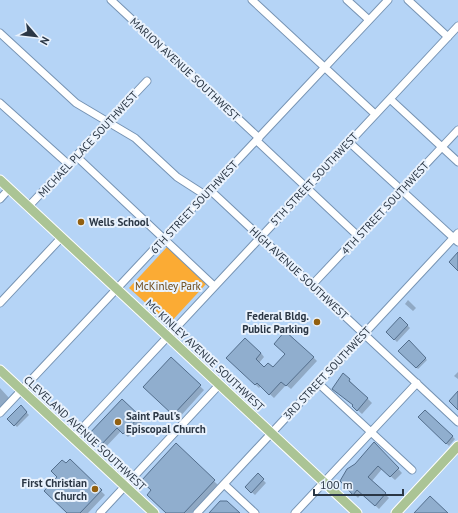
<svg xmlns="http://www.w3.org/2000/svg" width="458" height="513" font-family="'PT Sans',sans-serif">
<rect width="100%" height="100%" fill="#b5d4f6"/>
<path fill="#fbab34" d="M167,247l39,37 -37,40 -40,-36z"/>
<path fill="#0003" d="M408,300l8,8 -3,3 -8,-7z
M400,318l10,10 -13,14 -10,-10z
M409,341l18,19 -9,9 -18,-18z
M261,353l3,4 -5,6 5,6h9l13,-15 27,3 4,4 -26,28 -5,-4 -12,13 -13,-12 -2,2 -31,-30z
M171,359l33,31 -26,29 -33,-32z
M458,372v7l-4,-3z
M343,374l29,29 -10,11 -9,-8z
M0,388l10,11 -10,11z
M122,401l21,20 -15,16 -7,-6 -18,19 -14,-14z
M21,407l8,8 -12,12 -8,-8z
M425,411l30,28 -6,7 -30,-29z
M374,443l28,30 -7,7 -13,-11 -10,12 17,17 -10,11 -17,-16 -4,5 -17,-17z
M176,445l42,40 -26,28h-25l-15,-23z
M70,461l35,34 -17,18h-20l-10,-36z
M258,475l8,8 -11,12 -9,-8z"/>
<path fill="#90aece" stroke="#536e8c" d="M458,252v19l-9,-9z
M400,317l8,8 -14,15 -8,-8z
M285,331l29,26 -28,29 -5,-4 -12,13 -12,-12 -2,2 -29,-27 19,-20 16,15 -5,6 8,8 4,-4 5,4 12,-13 -11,-10z
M409,340l17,18 -10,10 -18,-17z
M171,357l30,28 -28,30 -30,-28z
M343,373l7,6 -1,2 19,17 -11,13 -5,-5 1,-1 -21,-16z
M458,391v19l-9,-9z
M122,399l18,17 -17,18 -6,-6 -18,19 -12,-11z
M21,405l6,7 -13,14 -7,-7z
M425,410l28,26 -7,8 -28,-27z
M374,442l25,26 -9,9 -12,-11 -10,11 18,16 -11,13 -18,-16 -4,5 -13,-14 7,-12 8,-5z
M176,443l39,37 -31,33h-18l-19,-18 4,-5 -10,-9z
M70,459l32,31 -22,23h-13l-23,-22 13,-14 -6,-6 11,-11 4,3z
M258,473l6,6 -13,14 -6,-6z
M430,496l18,17h-34z
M220,501h7l13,12h-31z"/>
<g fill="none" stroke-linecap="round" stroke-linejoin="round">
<defs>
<path id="minor" d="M111,0l148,138
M252,0l123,114
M347,0l22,20
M408,0l40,37
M0,33l76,70 59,35 42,39 28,18
M390,99l68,63
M0,103l68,61
M257,141l101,95
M349,142l109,100
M76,156l138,130
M210,190l248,232
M0,199l9,-10
M28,207l119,-126
M312,285l146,-155
M0,303l61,-65
M318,383l94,87
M0,413l388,-413
M73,438l385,-412
M224,484l31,29
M100,513l119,-128
M197,513l261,-280
M295,513l122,-130"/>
<path id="major" d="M0,180l357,333
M0,370l154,143
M396,513l62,-67"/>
</defs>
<use href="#minor" stroke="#7693b3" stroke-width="9"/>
<use href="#major" stroke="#fff" stroke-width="11"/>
<use href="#minor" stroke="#fff" stroke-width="7"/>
<use href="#major" stroke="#abc495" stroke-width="9"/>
</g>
<g fill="#926010" stroke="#e9f2fd" stroke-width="1.5">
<circle cx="81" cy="222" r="4"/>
<circle cx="317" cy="322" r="4"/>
<circle cx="118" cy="422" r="4"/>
<circle cx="95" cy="489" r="4"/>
</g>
<g text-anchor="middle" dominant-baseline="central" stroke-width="4" stroke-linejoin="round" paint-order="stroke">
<g font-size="11" fill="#2b3745" stroke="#e9f2fd">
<text transform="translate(185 69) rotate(43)">MARION AVENUE SOUTHWEST</text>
<text transform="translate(88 144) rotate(-47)">MICHAEL PLACE SOUTHWEST</text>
<text transform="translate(314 179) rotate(-47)">5TH STREET SOUTHWEST</text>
<text transform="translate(194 207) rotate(-47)">6TH STREET SOUTHWEST</text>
<text transform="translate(385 208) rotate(-47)">4TH STREET SOUTHWEST</text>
<text transform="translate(299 273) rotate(43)">HIGH AVENUE SOUTHWEST</text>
<text transform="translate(205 355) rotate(43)">MC KINLEY AVENUE SOUTHWEST</text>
<text transform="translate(327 373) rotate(-47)">3RD STREET SOUTHWEST</text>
<text transform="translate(85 433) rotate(43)">CLEVELAND AVENUE SOUTHWEST</text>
</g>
<g font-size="11" font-weight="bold" fill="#2b3745" stroke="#e9f2fd" text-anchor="start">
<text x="89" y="222">Wells School</text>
<text x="309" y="316" text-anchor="end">Federal Bldg.<tspan x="309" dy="13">Public Parking</tspan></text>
<text x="126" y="416">Saint Paul's<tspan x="126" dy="13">Episcopal Church</tspan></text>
<text x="87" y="483" text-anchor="end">First Christian<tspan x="87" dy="13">Church</tspan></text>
</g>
<g font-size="11" fill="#6c4918" stroke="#e9f2fd">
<text x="168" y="286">McKinley Park</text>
</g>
</g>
<g transform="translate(36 36) rotate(118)" stroke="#e9f2fd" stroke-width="3" paint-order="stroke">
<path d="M0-3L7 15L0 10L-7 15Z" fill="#2b3745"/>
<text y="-6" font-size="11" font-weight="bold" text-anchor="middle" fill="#2b3745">N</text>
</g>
<path d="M314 489v6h89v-6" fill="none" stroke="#2b3745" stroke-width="2"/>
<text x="320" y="489" font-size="12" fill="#2b3745" stroke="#e9f2fd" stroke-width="3" paint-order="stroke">100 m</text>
</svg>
